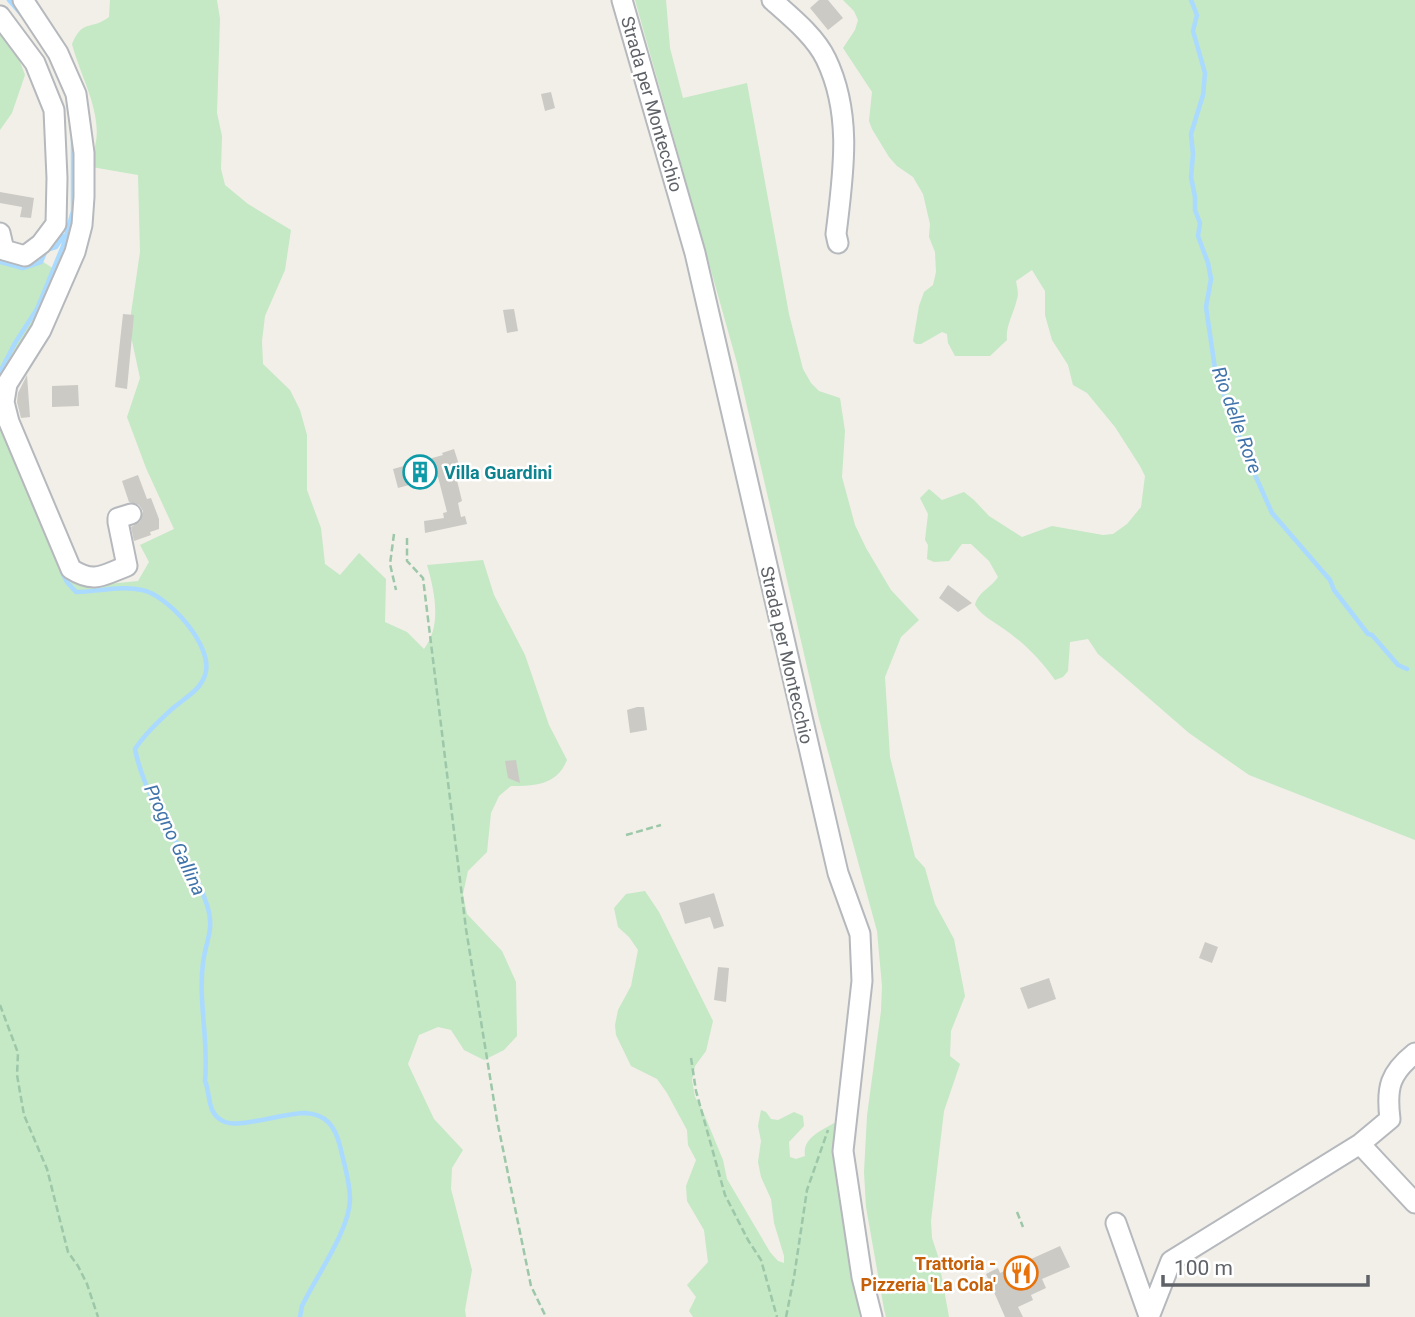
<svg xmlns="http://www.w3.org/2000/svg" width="1415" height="1317" font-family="Roboto,sans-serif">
<rect width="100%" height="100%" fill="#f1efe8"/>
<path fill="#c5e8c5" d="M110,0h107l3,19 -3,94 5,23 -1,33 4,16 23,19 43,26 -6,40 -20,46 -3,25 1,23 27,26 10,20 7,25v55l14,38 4,36 15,11 19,-22 27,26 -1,43 22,10 17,17c18,-23 11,-57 3,-84l56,-5 11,35 31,60 24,70 18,35c-10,25 -32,26 -56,26l-12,10 -8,17 -4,39 -19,19 -5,23 4,20 35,37 14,31 1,54 -13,14 -20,10 -20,-10 -13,-20 -13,-3 -19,8 -11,29 26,55 29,31 -11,18 -1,21 21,81 -7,40 1,7h-466v-1078l23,10 42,27 -58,123 69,175 22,11 40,-4 11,-19 -9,-17 34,-16 -28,-61 -19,-51 13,-39 -11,-51 11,-75 -2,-77 -52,-9c27,-38 -4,-83 -14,-122 11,-26 19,-13 37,-27z
M635,0h31l4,48 13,50 64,-15 42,231 14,55 8,14 8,8 21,7 5,33 -3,46 13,48 11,23 25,42 28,30 -18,17 -16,40 5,80 25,100 10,11 10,36 19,35 11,57 -14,35 -1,25 10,8 -16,47 -13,110 1,17 6,18 11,61h-63l-2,-8 -18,-102 -2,-35 3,-56 14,-105 1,-25 -5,-55 -58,-212 -82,-356z
M843,0h572v840l-166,-65 -60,-42 -91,-79 -10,-15 -18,3 -2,29 -5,6 -8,3c-15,-21 -30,-36 -51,-51 -11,-8 -21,-12 -29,-24 3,-13 16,-17 23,-28l-9,-16 -18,-17h-9l-13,17 -15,1 -7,-3 1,-14 -3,-5 3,-26 -8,-16 9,-9 13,11 22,-8 10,8 15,16 33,21 30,-11 51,9 10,-1 14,-10 14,-17 4,-31 -5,-10 -25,-39 -28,-34 -14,-8 -5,-20 -16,-25 -7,-25v-24l-13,-21 -16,11c1,6 3,13 1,18 -3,14 -12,28 -10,41l-17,16h-35l-7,-13 -1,-9 -5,-2 -21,12h-5l-3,-3 6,-35 5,-14 9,-7 3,-13 -1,-20 -6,-15 1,-13 -7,-30 -10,-17 -16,-11 -8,-9 -17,-28 -3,-8 3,-29 -29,-44 12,-18 3,-10 -4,-9z
M0,8l25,67 -13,38 -12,17z
M645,891l14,21 54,109 -7,30 -11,15 -3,14 3,17 7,12 21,51 4,19 43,73 8,9 6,2v-7l-10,-33 -3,-24 -10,-22 -3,-15 3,-21 -3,-15 3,-16 5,2 5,7 7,1 16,-8 9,4 1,10 -15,16 1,15 6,2 9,-3c-3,-18 16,-25 29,-33l7,2v84l19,108h-167l-4,-6 7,-14 -9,-12 21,-23 -4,-32 -17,-29 -1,-15 10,-26 -8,-15 -1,-15 -20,-37 -10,-14 -26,-13 -15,-31 -1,-10 3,-15 13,-24 7,-36 -9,-13 -11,-10 -4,-19 12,-14z"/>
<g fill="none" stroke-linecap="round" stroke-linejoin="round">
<path stroke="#aadaff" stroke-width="4.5" d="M9,0l14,16
M1191,0l6,15 -4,16 12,42 -2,22 -12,39 2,20 -2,23 4,20v13l5,13 -2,13 10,27 3,16 -5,28 9,62 28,79 29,65 58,67 4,10 34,44 4,1 26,30 9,4
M0,262l23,6 18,-6 5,-12 10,-3 7,-11
M0,372l15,-29 22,-34 26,-63 10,-35v-73
M62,572l5,10 9,10c21,0 45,-7 66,-2 26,5 73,57 63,85 -5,16 -22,24 -33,34 -14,13 -27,25 -37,40 11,57 54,102 72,156 8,25 -1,34 -4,58 -5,39 6,79 2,118 6,13 1,34 20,41 16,6 59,-9 80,-9 21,1 30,13 35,33 4,18 10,35 10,53 0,31 -35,79 -48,107l-2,11"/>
</g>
<path fill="#cccac5" d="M819,0h9l15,18 -15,12 -18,-22z
M551,92l4,16 -10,3 -4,-17z
M0,192l34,6 -3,20 -11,-1 2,-10 -22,-4z
M514,309l4,22 -11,2 -4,-23z
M123,314l11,1 -7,74 -12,-2z
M27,375l3,42 -9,1 -4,-16 1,-9z
M78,385l1,21 -27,1v-21z
M454,449l7,22 -6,1 7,29 -4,2 3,14 4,-1 2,8 -42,9 -1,-12 20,-3 -1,-5 4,-1 -9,-35 -40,11 -5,-19 50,-14 -1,-2z
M138,475l9,24 4,-1 8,21v10l-9,3 1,3 -17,6 -3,-14 9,-5 3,-11 -4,-6 -10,-3 -7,-21z
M948,585l24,18 -14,9 -19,-14z
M637,707h7l3,23 -17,3 -3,-23z
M516,760l4,23 -12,-5 -3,-17z
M714,893l10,33 -10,3 -4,-12 -25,7 -6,-21z
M1205,942l13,5 -6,16 -13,-5z
M718,967l11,1 -3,34 -12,-2z
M1049,978l7,21 -28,10 -8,-21z
M1060,1246l10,21 -28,12 4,9 -15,7 2,5 -15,7 5,10h-18l-19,-43 12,-6 2,5z"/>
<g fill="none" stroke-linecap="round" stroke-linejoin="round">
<defs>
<path id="minor" d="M23,0l35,53 18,41 8,59v44l-2,28 -7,27 -34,78 -34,54 -3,18 5,20 62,147c24,15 32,6 56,-3l-9,-44v-4l13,-4
M622,0l73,253 143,620 22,61 2,47 -19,170 19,126 10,40
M772,0c19,17 43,36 54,59 27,56 17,116 10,175l2,9
M0,16l35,47 19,47 3,68 -1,46 -15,20 -16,12 -21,-6 -4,-17
M1360,1144l55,59
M1116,1223l33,93
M1149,1317l22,-56 189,-117 30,-25c-4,-32 0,-46 25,-66"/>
</defs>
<use href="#minor" stroke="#b5b8bc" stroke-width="23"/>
<path stroke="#9cc7a9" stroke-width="2.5" stroke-dasharray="7 3.5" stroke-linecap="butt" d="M394,534l-4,30 6,26
M407,538v23l16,17 43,351 31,191 34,166 15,31
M626,835l35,-10
M0,1005l18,48 -1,22 7,40 23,54 21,83 10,14 9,18 11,33
M691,1058l5,33 29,104 23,45 13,20 16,57
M1017,1212l6,15
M786,1317l8,-40 13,-87 21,-60"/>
<use href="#minor" stroke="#fff" stroke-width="19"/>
</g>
<defs>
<symbol id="building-ring" viewBox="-11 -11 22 22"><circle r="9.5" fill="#fff" stroke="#0f9aa8" stroke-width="1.5"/><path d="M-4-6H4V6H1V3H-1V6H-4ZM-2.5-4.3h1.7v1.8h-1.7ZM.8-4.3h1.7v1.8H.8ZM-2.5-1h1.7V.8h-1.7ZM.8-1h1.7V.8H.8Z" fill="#0f9aa8"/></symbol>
<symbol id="restaurant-ring" viewBox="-11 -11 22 22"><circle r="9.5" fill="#fff" stroke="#e8710a" stroke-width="1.5"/><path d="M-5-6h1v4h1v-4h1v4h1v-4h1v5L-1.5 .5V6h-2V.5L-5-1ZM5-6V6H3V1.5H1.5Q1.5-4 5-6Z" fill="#e8710a"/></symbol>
</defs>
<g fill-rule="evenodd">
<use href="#building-ring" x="401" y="453" width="38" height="38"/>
<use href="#restaurant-ring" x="1002" y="1254" width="38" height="38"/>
</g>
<g text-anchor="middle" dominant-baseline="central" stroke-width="5" stroke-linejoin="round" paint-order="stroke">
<g font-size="18" fill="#5f6368" stroke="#fff">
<text transform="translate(652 104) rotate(74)">Strada per Montecchio</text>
<text transform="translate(787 655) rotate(77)">Strada per Montecchio</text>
</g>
<g font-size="18" font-weight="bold" fill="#0d838f" stroke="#fff" text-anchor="start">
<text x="444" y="472">Villa Guardini</text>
</g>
<g font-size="18" font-weight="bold" fill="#c56008" stroke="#fff" text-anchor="end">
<text x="996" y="1263">Trattoria -<tspan x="996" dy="21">Pizzeria 'La Cola'</tspan></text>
</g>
<g font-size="19" font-style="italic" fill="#4174aa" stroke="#fff">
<text transform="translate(1237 420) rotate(70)">Rio delle Rore</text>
<text transform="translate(175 840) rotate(65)">Progno Gallina</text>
</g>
</g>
<path d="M1163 1275v10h205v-10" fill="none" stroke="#5f6368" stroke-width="3.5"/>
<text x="1174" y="1275" font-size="21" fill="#5f6368" stroke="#ffffff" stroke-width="5" paint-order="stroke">100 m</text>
</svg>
